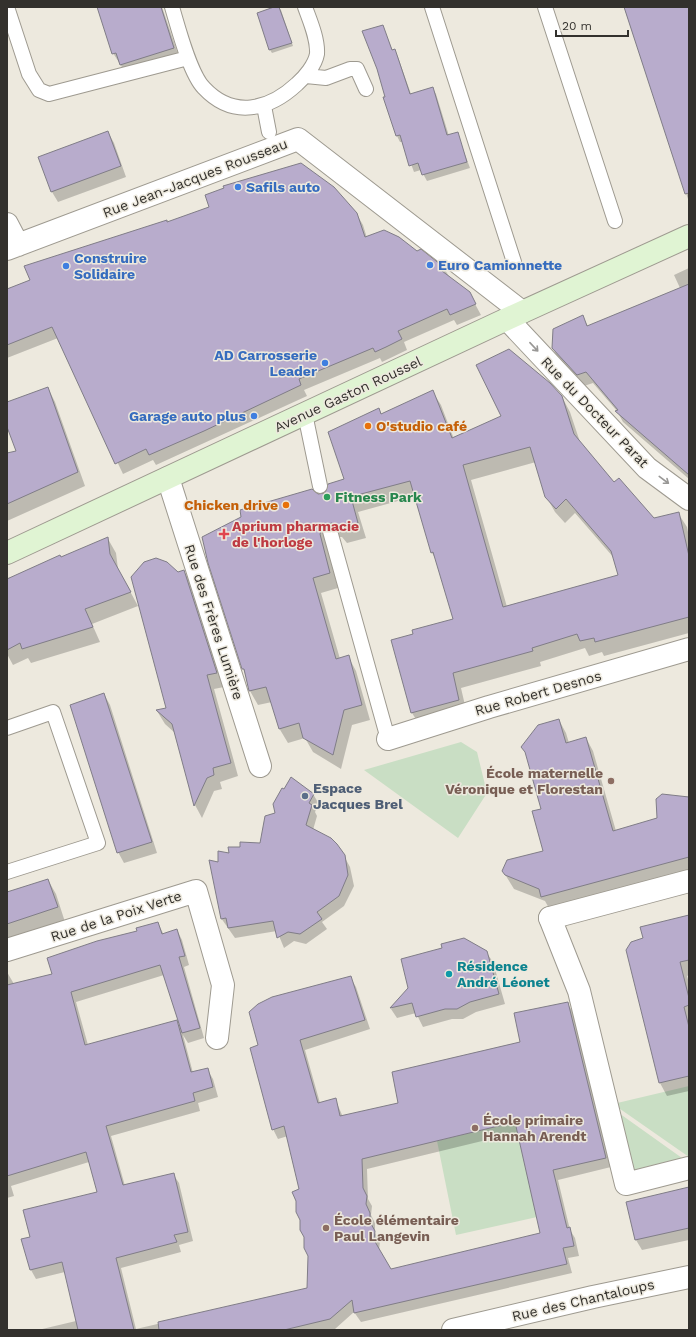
<svg xmlns="http://www.w3.org/2000/svg" width="696" height="1337" font-family="'Work Sans',sans-serif">
<rect width="100%" height="100%" fill="#ede9de"/>
<path fill="#c9dec4" d="M461,742l16,10 10,41 -29,45 -94,-68z
M689,1086v71l-76,-53z
M616,1111l66,47 -53,13z
M515,1122l22,95 -81,18 -19,-94z"/>
<path fill="#0003" fill-rule="evenodd" d="M98,7h64l17,50 -52,18 -14,-22z
M278,7l3,3 12,36 -21,7 -2,-3z
M624,7h65v195z
M382,26l11,25h2l3,6 13,37 21,-6 4,6 13,42 8,-3 13,35 -43,13 -6,-11 -7,2 -11,-30h-3l-3,-6 -11,-38z
M108,132l6,11 12,34 -68,25 -6,-10 -12,-35z
M356,213l7,12 4,13 49,14 4,-1 25,19 5,8 19,15 12,22 -24,10 -3,-5 -50,22 3,8 -25,12 -2,-4 -76,32 3,6 -151,69 -3,-5 -30,14 -65,-136 -51,20v-68l160,-67z
M689,268v211l-66,-57 -6,-11 -24,-28 -9,3 -25,-26 -6,-12 29,-32 6,10 92,-38 -6,-13z
M48,388l7,14 30,84 -78,35v-67l10,-2 -10,-28v-21z
M432,391l9,14 13,34 108,-42 8,15 10,30 34,41 40,36 24,-6 9,14 2,10v96l-85,23 -2,-4 -13,4 -4,-8 -45,14 1,4 -80,22 6,26 -46,13 -9,-14 2,-78 40,-15 -16,-57 -6,-10 -16,-57 -58,16 8,26 -19,5 -5,-6h-6l-8,12 10,39 -17,5 19,66 8,-3 8,15 14,49 -18,5 -11,44 -28,-17 -8,-14 -17,5 -9,-15 -7,-26 -14,3 -8,-14 -7,-23 74,-173 9,-2 19,-14 34,-70 3,6zM536,462l10,34 9,16 10,11 10,-10 39,45 5,18 -112,31 -36,-127z
M108,539l8,14 2,16 20,37 -46,18 8,18 -69,21 -3,-5 -15,7 -6,-11v-74z
M184,571l8,14 32,102 -10,2 24,87 -18,6 2,7 -8,2 -12,27 -7,-13 -20,-72 -10,-9 -8,-13 10,-3 11,-135z
M104,694l6,11 47,148 -33,10 -6,-11z
M559,720l7,13 3,10 17,-5 7,13 23,80 42,-12 31,-22v75l-139,38 -5,-9 -31,-12 -11,-18 42,-20 -3,-42z
M313,794l6,10 -4,8 2,4 -4,14 31,26 6,11 4,19 -10,20 -22,16 5,7 -21,15 -12,-3 -10,7 -7,-17 -42,7 -14,-20 -2,-54 11,-10 11,-6 20,-4 15,-30z
M48,880l8,14 9,28 -58,18v-47z
M689,916v59l-2,1 2,7v108l-22,5 -7,-13 -32,-133 16,-11z
M158,923l6,12 13,-5 5,10 7,25 -5,2 20,71 -16,5 -5,-8 10,38 14,-4 6,10 5,18 -20,6 2,8 -89,25 14,50 48,-12 6,9 14,58 -14,4 2,7 -60,16 15,61 172,-40 1,-33 -4,-19 -5,-47 -12,-54 -10,3 -5,-10 -14,-83 91,-69 6,10 14,42 -65,21 15,53 15,-4 8,18 56,-14 122,-60 46,-40 6,9 38,155 -53,13 12,50 5,8 4,18 -11,2 4,15 -211,49 -7,-10 -19,17 -5,1h-292l38,-9 -11,-49 -29,7 -5,-9 -8,-30 8,-3 67,-45 -9,-30 -78,24 3,10 -7,2v-226l7,12 39,-10zM164,975l16,52 -4,-6 -88,24 -12,-43zM519,1132l23,102 -152,36 -11,-19 1,-10 -5,-8v-10l-4,-8 1,-9 -4,-7 -1,-30z
M486,952l7,10 12,42 -29,8 -13,7h-11l-29,8 -7,-14 -19,5 -6,-9 18,-20z
M689,1188v52l-47,10 -6,-10z"/>
<path fill="#b8accc" stroke="#807d87" fill-rule="evenodd" d="M97,7h64l13,41 -54,17 -4,-12 -4,1z
M274,7h5l13,36 -23,7 -12,-37z
M624,7h65v186l-4,1z
M383,25l9,25 3,-1 15,45 23,-7 14,48 11,-3 9,30 -45,13 -4,-12 -9,3 -9,-31 -4,1 -13,-39h2l-8,-28 -15,-38z
M108,131l13,35 -70,26 -13,-35z
M301,163l33,24 23,26 8,24 19,-7 15,7 18,14 4,-2 25,20 -4,2 28,21 6,12 -26,11 -3,-6 -49,22 4,8 -16,8 -11,5 -2,-4 -74,31 2,6 -97,46 -55,24 -3,-6 -31,15 -63,-137 -45,18v-56l23,-9 -6,-14 143,-46v2l42,-15 -4,-12 19,-7 -1,-2z
M689,284v191l-74,-64 3,-1 -32,-38 -9,3 -25,-27 1,-19 30,-14 4,11z
M509,349l41,34 12,13 12,38 40,48 5,-4 35,40 25,-6 10,44v61l-94,25 -1,-4 -14,3 -3,-7 -45,14 1,3 -80,22 6,27 -48,13 -20,-73 22,-6 -1,-4 41,-11 -20,-67 -2,1 -21,-72 -49,13 -10,3 7,26 -20,6 -6,-6 -8,2 -4,9 10,39 -17,5 23,81 13,-4 13,50 -18,5 -11,45 -30,-17 -4,-15 -20,6 -13,-42 -17,4 -5,-22h-2l-34,-106 -6,-26 39,-20 -1,-7 72,-21 6,5 7,-1 3,-9 16,-5 -16,-47 51,-24 2,6 52,-24 19,48 49,-22 -25,-51zM530,447l15,50 11,12 10,-10 45,52 7,24 -115,32 -40,-142z
M48,387l30,85 -71,32v-51l9,-2 -9,-24v-25z
M108,537l2,17 21,38 -46,17 8,18 -71,22 -2,-6 -13,7v-71l53,-24 1,2z
M156,558l11,4 11,10 6,-2 33,103 -10,2 24,88 -18,5 1,7 -7,3 -13,28 -22,-82 -16,-14 10,-2 -35,-131 13,-15z
M104,693l48,149 -35,11 -47,-148z
M559,719l7,24 20,-6 27,94 44,-13 -1,-19 6,-5 27,3v60l-148,40 -2,-8 -34,-14 -3,-4 5,-11 36,-9 -11,-40 9,-2 -16,-57 -4,-5 17,-22z
M291,777l23,17 -5,9 3,2 -6,20 25,13 6,6 8,11 3,20 -9,21 -22,16 5,7 -22,15 -12,-2 -11,6 -4,-17 -45,7 -2,-10 -5,1 -12,-59 9,2v-11l11,2 -1,-6h12v-5l20,1 5,-27 10,-3 -2,-9 9,-16 2,1z
M48,879l10,28 -51,17v-32z
M689,915v45l-9,2 9,36v7l-5,2 5,20v49l-30,7 -33,-133 5,-8 12,-4 -3,-11z
M158,922l4,12 15,-5 8,27 -6,1 21,71 -18,5 -22,-68 -89,27 14,53 92,-25 14,52 17,-4 5,19 -20,6 2,8 -89,25 17,59 51,-12 14,59 -14,3 3,7 -61,16 18,72h-56l-16,-68 -32,8 -9,-31 9,-2 -7,-27 74,-18 -11,-40 -79,24v-191l45,-11 -5,-16 50,-17 40,-10 -1,-3z
M464,938l23,13 12,43 -29,8 -13,7h-12l-29,8 -4,-14 -22,5 18,-20 -7,-29 41,-11 -1,-4z
M351,976l14,44 -65,20 18,63 18,-5 4,18 58,-13 -6,-31 128,-30 -6,-29 54,-11 38,156 -53,12 14,58 3,-1 4,19 -11,2 4,16 -213,49 -2,-13 -22,19 -46,11h-125l-1,-8 149,-34 1,-32 -4,-8v-11l-4,-7v-10l-4,-8v-11l-4,-9 7,-3 -15,-63 -12,4 -22,-82 8,-3 -9,-33 9,-8 14,-7zM515,1122l25,111 -149,36 -17,-29 1,-9 -5,-9v-9l-4,-9 1,-8 -4,-8 -1,-29z
M689,1187v41l-54,12 -9,-38z"/>
<g fill="none" stroke-linecap="round" stroke-linejoin="round">
<defs>
<path id="service" d="M7,7l22,67 10,16 10,4 139,-36
M172,7c6,20 18,67 32,81 29,31 65,22 93,-4 8,-7 18,-19 20,-30 1,-15 -7,-33 -12,-47
M432,7l82,255
M545,7l70,214
M306,76l20,2 24,-9h7l9,20
M264,106l5,26
M305,414l15,72
M330,531l58,208
M7,728l46,-16 45,131 -91,29"/>
<path id="pedestrian" d="M550,918l29,73 47,193 63,-16"/>
<path id="minor" d="M7,224l11,21
M7,249l291,-110 224,173
M507,319l140,149 42,31
M168,478l92,288
M388,739l101,-32 200,-58
M550,918l139,-37
M7,950l189,-59 27,94 -6,53
M453,1330l140,-33 96,-20"/>
<path id="secondary" d="M7,553l500,-234 182,-83"/>
</defs>
<use href="#service" stroke="#9e9a90" stroke-width="16"/>
<use href="#pedestrian" stroke="#9e9a90" stroke-width="24"/>
<use href="#minor" stroke="#9e9a90" stroke-width="24"/>
<use href="#secondary" stroke="#9e9a90" stroke-width="24"/>
<use href="#service" stroke="#fff" stroke-width="14"/>
<use href="#pedestrian" stroke="#fff" stroke-width="22"/>
<use href="#minor" stroke="#fff" stroke-width="22"/>
<use href="#secondary" stroke="#e0f4d3" stroke-width="22"/>
</g>
<defs><path id="oneway-shaft" d="M-6 0H5M1.5-3L5.5 0L1.5 3" fill="none" stroke-width="1.6" stroke-linecap="round" stroke-linejoin="round"/></defs>
<g stroke="#999896">
<use href="#oneway-shaft" transform="translate(534 347) rotate(47)"/>
<use href="#oneway-shaft" transform="translate(664 480) rotate(37)"/>
</g>
<g fill="#3f7fe0" stroke="#ede9de" stroke-width="1.5">
<circle cx="238" cy="187" r="4"/>
<circle cx="430" cy="265" r="4"/>
<circle cx="66" cy="266" r="4"/>
<circle cx="325" cy="363" r="4"/>
<circle cx="254" cy="416" r="4"/>
</g>
<g fill="#e8710a" stroke="#ede9de" stroke-width="1.5">
<circle cx="368" cy="426" r="4"/>
<circle cx="286" cy="505" r="4"/>
</g>
<circle fill="#2e9e5b" stroke="#ede9de" stroke-width="1.5" cx="327" cy="497" r="4"/>
<path fill="#e0444e" stroke="#ede9de" stroke-width="1.5" d="M222 528h4v4h4v4h-4v4h-4v-4h-4v-4h4z"/>
<g fill="#8d6e63" stroke="#ede9de" stroke-width="1.5">
<circle cx="611" cy="781" r="4"/>
<circle cx="475" cy="1128" r="4"/>
<circle cx="326" cy="1228" r="4"/>
</g>
<circle fill="#5c6f8a" stroke="#ede9de" stroke-width="1.5" cx="305" cy="796" r="4"/>
<circle fill="#0f9aa8" stroke="#ede9de" stroke-width="1.5" cx="449" cy="974" r="4"/>
<g text-anchor="middle" dominant-baseline="central" stroke-width="3" stroke-linejoin="round" paint-order="stroke">
<g font-size="14" fill="#33312d" stroke="#ede9de">
<text transform="translate(195 178) rotate(-21)">Rue Jean-Jacques Rousseau</text>
<text transform="translate(348 394) rotate(-25)">Avenue Gaston Roussel</text>
<text transform="translate(595 412) rotate(46)">Rue du Docteur Parat</text>
<text transform="translate(214 622) rotate(72)">Rue des Frères Lumière</text>
<text transform="translate(538 693) rotate(-16)">Rue Robert Desnos</text>
<text transform="translate(116 916) rotate(-18)">Rue de la Poix Verte</text>
<text transform="translate(583 1300) rotate(-13)">Rue des Chantaloups</text>
</g>
<g font-size="14" font-weight="bold" fill="#366cbe" stroke="#ede9de" text-anchor="start">
<text x="246" y="187">Safils auto</text>
<text x="74" y="258">Construire<tspan x="74" dy="16">Solidaire</tspan></text>
<text x="438" y="265">Euro Camionnette</text>
<text x="317" y="355" text-anchor="end">AD Carrosserie<tspan x="317" dy="16">Leader</tspan></text>
<text x="246" y="416" text-anchor="end">Garage auto plus</text>
</g>
<g font-size="14" font-weight="bold" fill="#c56008" stroke="#ede9de" text-anchor="start">
<text x="376" y="426">O'studio café</text>
<text x="278" y="505" text-anchor="end">Chicken drive</text>
</g>
<g font-size="14" font-weight="bold" fill="#27864d" stroke="#ede9de" text-anchor="start">
<text x="335" y="497">Fitness Park</text>
</g>
<g font-size="14" font-weight="bold" fill="#be3a42" stroke="#ede9de" text-anchor="start">
<text x="232" y="526">Aprium pharmacie<tspan x="232" dy="16">de l'horloge</tspan></text>
</g>
<g font-size="14" font-weight="bold" fill="#785e54" stroke="#ede9de" text-anchor="start">
<text x="603" y="773" text-anchor="end">École maternelle<tspan x="603" dy="16">Véronique et Florestan</tspan></text>
<text x="483" y="1120">École primaire<tspan x="483" dy="16">Hannah Arendt</tspan></text>
<text x="334" y="1220">École élémentaire<tspan x="334" dy="16">Paul Langevin</tspan></text>
</g>
<g font-size="14" font-weight="bold" fill="#4e5e75" stroke="#ede9de" text-anchor="start">
<text x="313" y="788">Espace<tspan x="313" dy="16">Jacques Brel</tspan></text>
</g>
<g font-size="14" font-weight="bold" fill="#0d838f" stroke="#ede9de" text-anchor="start">
<text x="457" y="966">Résidence<tspan x="457" dy="16">André Léonet</tspan></text>
</g>
</g>
<rect width="696" height="1337" fill="none" stroke="#33312d" stroke-width="16"/>
<path d="M556 30v6h72v-6" fill="none" stroke="#33312d" stroke-width="2"/>
<text x="562" y="30" font-size="12" fill="#33312d" stroke="#ede9de" stroke-width="3" paint-order="stroke">20 m</text>
</svg>
